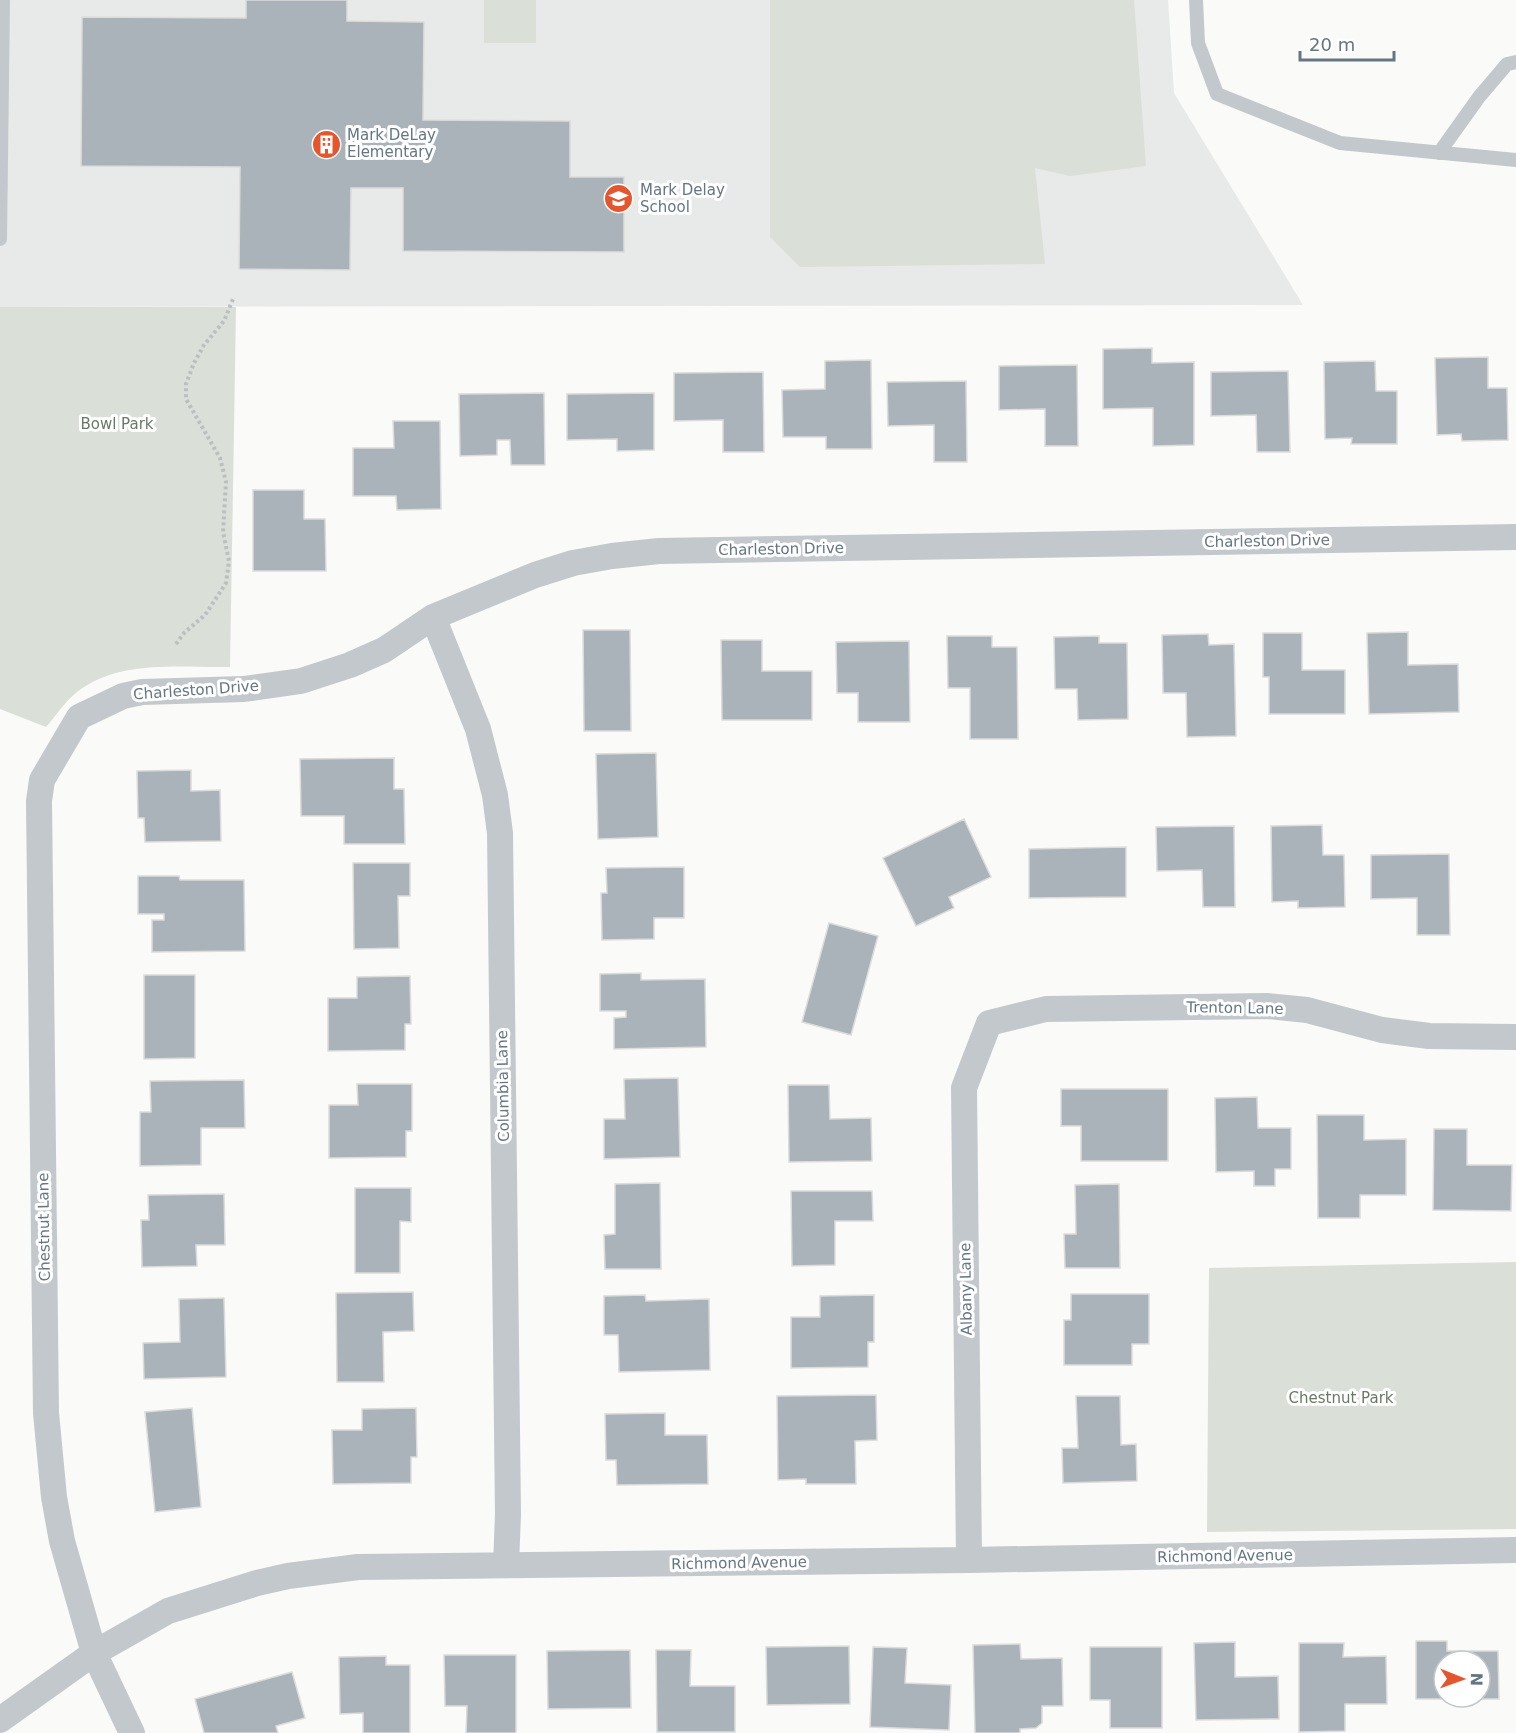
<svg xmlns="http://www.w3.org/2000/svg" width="1516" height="1733" font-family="'DejaVu Sans',sans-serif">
<rect width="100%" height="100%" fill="#fafaf8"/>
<path fill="#e8e9e9" d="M0,0h1168l6,93 129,212 -1303,2z"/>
<path fill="#dadfd7" d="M484,0h52v43h-52z
M770,0h364l12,166 -76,10 -35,-8 10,96 -245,3 -30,-30z
M0,307h236l-6,360c-51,1 -110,-8 -153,25 -12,9 -21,24 -31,35l-46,-18z
M1516,1262v267l-309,3 2,-264z"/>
<path fill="#aab3b9" stroke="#dcdcda" stroke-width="1.5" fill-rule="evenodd" d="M246,0h101v21l77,1 -1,98 147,1v56h54v75l-221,-1v-63h-52l-1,82 -111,-1 1,-102 -159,-1 1,-149 164,1z
M1152,348v15l42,-1v83l-41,1v-38l-50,1v-60z
M1488,357v31h19l1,52 -46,1 -1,-7 -24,1 -2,-77z
M871,360l1,89h-46v-12h-43l-1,-47 43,-1v-28z
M1375,361l1,30h21v53h-46l1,-6 -27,1 -1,-77z
M1077,365l1,81h-33v-37l-46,1v-44z
M1288,371l2,81h-33l-1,-37 -45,1v-44z
M763,372l1,80h-41v-32l-49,1v-48z
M966,381l1,81h-33v-37l-46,1 -1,-44z
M544,393l1,72h-34l-1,-25h-13v15l-37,1 -1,-62z
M654,393v57l-37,1v-12l-50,1v-46z
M393,421h47l1,88 -44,1 -1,-14h-43v-48h41z
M253,490h51v29h21l1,52h-73z
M583,630h47l1,101h-47z
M1408,632v33l50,-1 1,48 -90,2 -2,-81z
M1263,633h39v37h43v44h-76v-37h-6z
M1208,634l1,11 25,-1 2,92 -49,1 -1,-44h-23l-1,-58z
M947,636h45v11h25l1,92h-48v-51h-22z
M1099,636v7h28l1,76 -50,1 -1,-31h-22l-1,-52z
M721,640h41v31h50v49h-90z
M909,641l1,81h-52v-29h-21l-1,-51z
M656,753l2,84 -60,2 -2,-85z
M394,758v31h10l1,55h-61v-28h-43l-1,-57z
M191,770v21l29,-1 1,51 -76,1 -1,-24h-6l-1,-47z
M964,819l27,58 -42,20 5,11 -38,18 -33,-68z
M1322,825l1,30h21l1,52 -47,1v-7l-26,1 -1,-76z
M1234,826l1,81h-32l-1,-37 -45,1 -1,-44z
M1126,847v50l-97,1v-49z
M1449,854l1,81h-33v-37l-46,1v-44z
M353,863h57v33h-12l1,52 -45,1z
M684,867v51h-30v21l-52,1 -1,-47h6l-1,-25z
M138,876h41l1,4h64l1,71 -93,1v-32h12v-6h-26z
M829,923l49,13 -27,99 -49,-13z
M641,973v7l64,-1 1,68 -92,2v-31l12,-1v-6h-26v-37z
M144,975h51v83l-51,1z
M410,976l1,48h-6v26l-77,1v-53h29v-21z
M678,1078l2,79 -76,2v-40h21l-1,-40z
M244,1080l1,48h-44v37l-61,1v-54h11l-1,-31z
M357,1084h55v47h-6v26l-77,1v-53h29z
M788,1085h41l1,34 41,-1 1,43 -83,1z
M1061,1089h107v72h-87v-35h-20z
M1257,1097l1,31h33v41h-16v17h-21v-15l-38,1 -1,-74z
M1317,1115h47v25l42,-1v56h-46v23h-42z
M1434,1129h33v36h45l-1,46 -78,-1z
M660,1183l1,86h-56l-1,-34 11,-1v-50z
M1119,1184l1,84h-55l-1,-34h12l-1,-49z
M355,1188h56v34l-11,-1v52h-45z
M791,1191h81l1,30h-38v44l-43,1z
M224,1194l1,51h-29l1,21 -55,1 -1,-47h8l-1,-25z
M413,1292l1,39 -31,1 1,50h-47l-1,-89z
M1071,1294h78v50h-17v21h-68v-45h7z
M645,1295l1,6 63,-2 1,71 -91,2 -1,-37h-14v-39z
M874,1295v47h-6v25l-77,1v-51h29v-21z
M224,1298l2,79 -82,2 -1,-36 37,-1 -1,-43z
M876,1395l1,45 -22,1 1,43h-50v-5l-28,1 -1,-84z
M1076,1396h44l1,49 15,-1 1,37 -74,2 -1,-35h16z
M192,1408l9,99 -46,5 -10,-100z
M416,1408l1,49h-6v26l-78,1 -1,-54h30v-21z
M665,1413v22h42l1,49 -91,1 -1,-25h-10l-1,-46z
M1416,1641h31v10h51l1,48h-83zM1444,1661h36v36h-36z
M1235,1642v35l43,-1 1,43 -83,1 -2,-77z
M1299,1643h45l-1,14 43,-1 1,48h-42v27l-46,1z
M1020,1644l1,15 41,-1 1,48h-21v17l-6,5 -16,1v4h-45l-2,-88z
M849,1646l1,58 -83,1 -1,-58z
M873,1647l34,1 -2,35 46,2 -2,45 -79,-3z
M1090,1647h72v81h-52v-28h-20z
M630,1650l1,58 -83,1 -1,-58z
M656,1650h35l-1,36h45v46h-78z
M444,1655h72v78h-50l1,-27h-22z
M386,1656v9h24v68h-47v-20l-23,1 -1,-57z
M292,1672l13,46 -29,8 2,7h-74l-9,-34z"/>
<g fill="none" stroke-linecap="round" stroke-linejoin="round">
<path stroke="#bbbfc2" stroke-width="4" stroke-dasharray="3 3" stroke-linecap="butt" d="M176,644l8,-11 21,-18 21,-32 3,-22 -6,-29 3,-50 -6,-24 -34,-59v-15l8,-21 10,-18 20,-24 9,-22"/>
<path stroke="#c3c8cc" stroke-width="14" d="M1196,0l2,43 19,51 123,49 176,17
M1439,153l40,-56 28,-33 9,-2
M0,239l3,-239"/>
<path stroke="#c3c8cc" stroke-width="26" d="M433,617l45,112 17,66 5,38 8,681 -2,51
M969,1560l-5,-472 25,-65 57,-14 221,-3 40,4 75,20 47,6 87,1
M0,1720l94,-67 74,-42 89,-28 31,-7 70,-9 611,-7 547,-10
M132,1733l-38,-80 -32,-112 -8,-44 -8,-84 -7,-612 3,-21 37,-63 44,-21 19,-4 102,-3 57,-8 49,-16 34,-15 49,-33 102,-42 38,-12 39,-7 47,-5 857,-14"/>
</g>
<defs>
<symbol id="building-disc" viewBox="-11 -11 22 22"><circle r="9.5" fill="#e4572e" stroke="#fff"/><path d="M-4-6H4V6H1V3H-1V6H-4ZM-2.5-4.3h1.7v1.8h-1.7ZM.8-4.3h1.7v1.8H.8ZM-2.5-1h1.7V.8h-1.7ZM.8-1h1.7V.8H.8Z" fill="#fff"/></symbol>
<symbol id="school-disc" viewBox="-11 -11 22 22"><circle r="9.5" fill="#e4572e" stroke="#fff"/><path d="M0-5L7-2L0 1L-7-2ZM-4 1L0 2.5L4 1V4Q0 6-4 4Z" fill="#fff"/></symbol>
</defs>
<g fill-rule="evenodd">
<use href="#building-disc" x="310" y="128" width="33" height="33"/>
<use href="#school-disc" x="602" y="182" width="33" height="33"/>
</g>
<g text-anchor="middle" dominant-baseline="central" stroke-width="6" stroke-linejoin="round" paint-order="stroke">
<g font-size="15" fill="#657683" stroke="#fff" text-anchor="start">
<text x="347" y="135">Mark DeLay<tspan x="347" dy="17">Elementary</tspan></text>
<text x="640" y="190">Mark Delay<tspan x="640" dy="17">School</tspan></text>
</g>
<g font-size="15" fill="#687a64" stroke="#fff">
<text x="117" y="424">Bowl Park</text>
<text x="1341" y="1398">Chestnut Park</text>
</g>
<g font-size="15" fill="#657683" stroke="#fff">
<text transform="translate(1267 541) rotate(-1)">Charleston Drive</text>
<text transform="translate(781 549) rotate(-1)">Charleston Drive</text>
<text transform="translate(196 690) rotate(-4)">Charleston Drive</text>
<text transform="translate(1235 1008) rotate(1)">Trenton Lane</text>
<text transform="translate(503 1086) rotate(-91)">Columbia Lane</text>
<text transform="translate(44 1227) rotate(-91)">Chestnut Lane</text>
<text transform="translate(966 1289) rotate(-91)">Albany Lane</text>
<text transform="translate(1225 1556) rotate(-1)">Richmond Avenue</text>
<text transform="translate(739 1563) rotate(-1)">Richmond Avenue</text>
</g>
</g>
<g transform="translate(1462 1679) rotate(91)"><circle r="28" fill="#ffffff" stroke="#c1c8cd" stroke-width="1.5"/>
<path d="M0-4.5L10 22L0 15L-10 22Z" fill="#e4572e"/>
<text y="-9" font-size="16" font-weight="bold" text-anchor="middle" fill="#657683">N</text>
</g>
<path d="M1300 51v9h94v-9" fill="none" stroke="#657683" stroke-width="3"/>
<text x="1309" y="51" font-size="18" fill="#657683" stroke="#ffffff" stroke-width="4.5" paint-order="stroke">20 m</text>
</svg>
